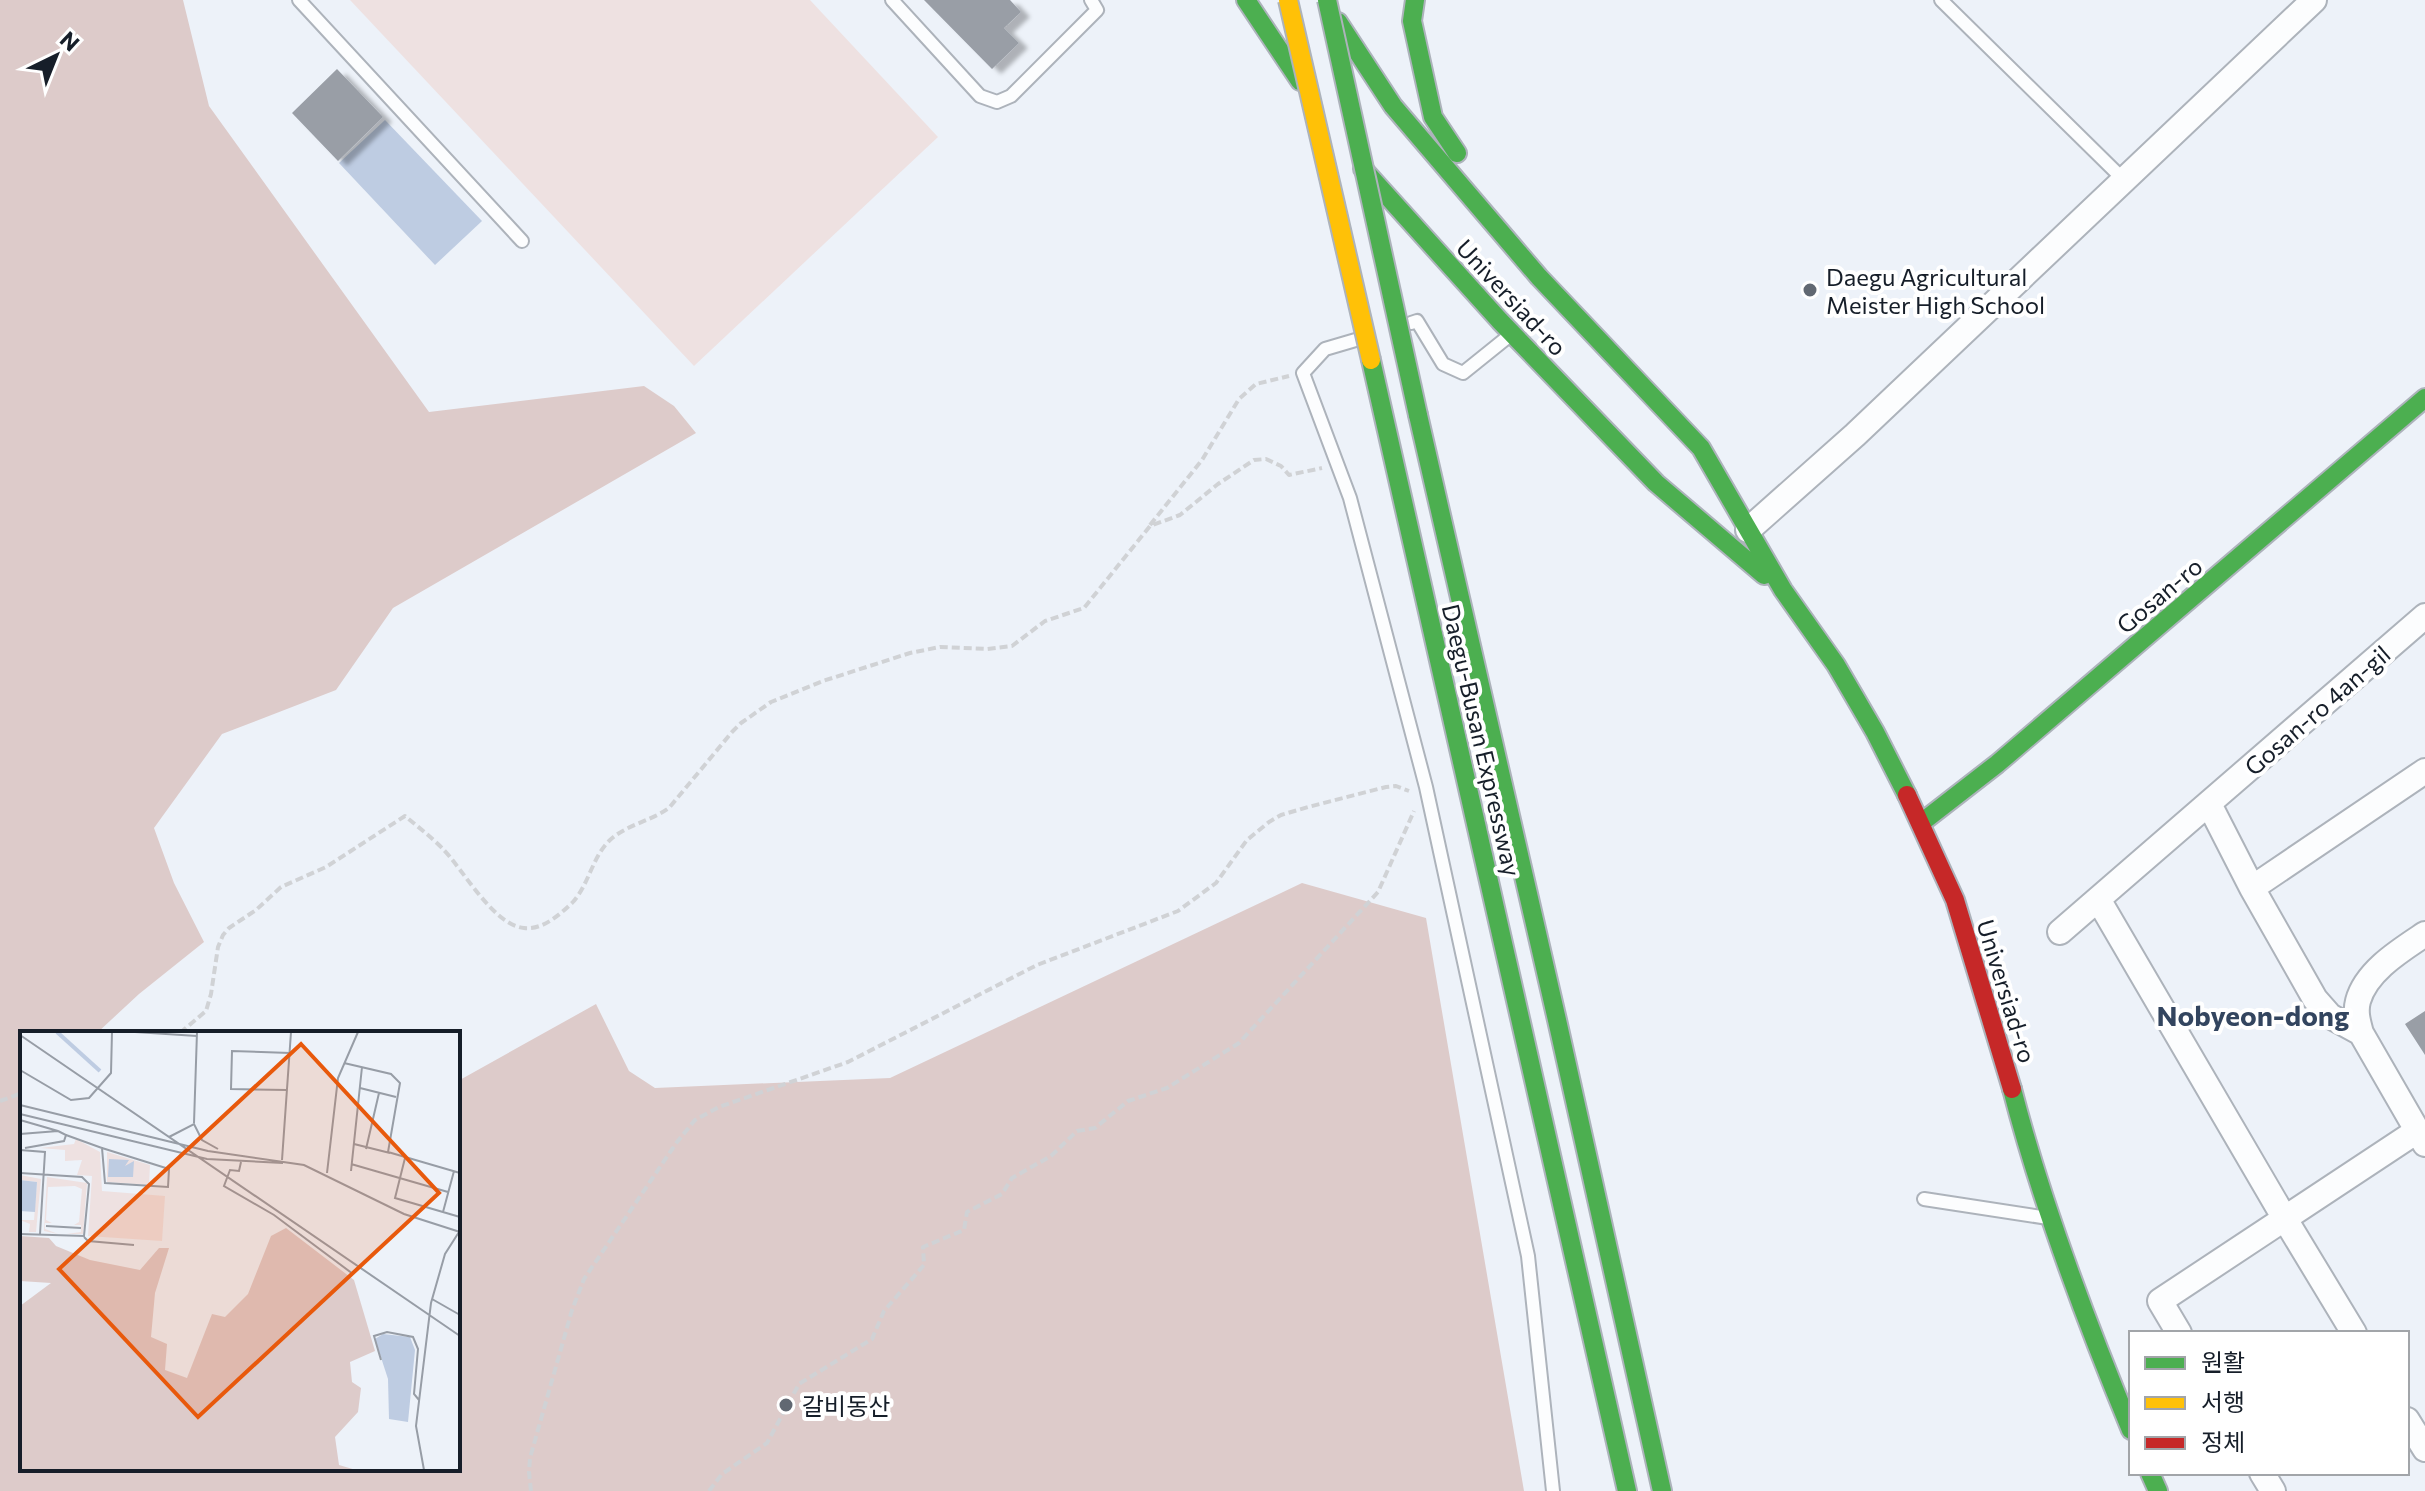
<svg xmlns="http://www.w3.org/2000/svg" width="2425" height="1491" font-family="Commissioner,'Noto Sans KR',sans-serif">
<defs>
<filter id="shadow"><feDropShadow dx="9" dy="5" stdDeviation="2" flood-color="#0004"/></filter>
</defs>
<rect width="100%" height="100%" fill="#edf2f9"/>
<path fill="#eee1e1" d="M350,0h460l128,137 -244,229z"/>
<path fill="#ddcbca" d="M0,0h183l26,106 220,306 215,-26 30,20 22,27 -303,175 -57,82 -114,44 -68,94 20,55 30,59 -65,52 -42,39h-75v436h436v-388l138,-77 33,67 26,17 235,-10 412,-195 124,35 98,573h-1524z"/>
<path fill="#becce2" d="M385,120l97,101 -47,44 -96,-102z"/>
<path fill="#999ea6" filter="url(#shadow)" d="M924,0h86l11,12 -17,16 15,15 -27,26z
M337,69l46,48 -45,44 -46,-48z
M2425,1011v44l-20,-31z"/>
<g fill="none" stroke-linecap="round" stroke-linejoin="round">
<defs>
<path id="lane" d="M299,0l223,241
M892,0l88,96 17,6 14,-6 86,-86 -6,-10
M1941,0l183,180
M1411,323l6,-2 26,43 20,9 46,-37
M1359,339l-34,10 -22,24 47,125 76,289 102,469 25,235
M1924,1199l124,19"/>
<path id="street" d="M1748,530l107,-95 459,-435
M2209,804l43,84 63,111 15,17 31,17
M2252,888l173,-117
M2098,899l187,320 69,114
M2060,932l365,-316
M2425,934c-24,16 -59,37 -67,67 -3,11 0,21 3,32l64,111
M2179,1333l-19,-32 257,-170
M2407,1420l18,29
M2262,1473l11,18"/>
<path id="fast" d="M1246,0l54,81
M1415,0l-3,21 21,96 24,36
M1338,22l55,84 146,171 162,171 82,142 53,75 39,67 32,63
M1363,169l137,152 156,162 108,92
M1371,360l256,1131
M1418,415l139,605 105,471
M1921,823l76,-59 428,-366
M2012,1089c30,116 73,230 119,341
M2150,1473l8,18"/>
<path id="jam" d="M1907,795l48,105 57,189"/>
</defs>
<use href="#lane" stroke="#adb3bb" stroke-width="16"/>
<use href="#street" stroke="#adb3bb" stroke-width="28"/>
<use href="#fast" stroke="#adb3bb" stroke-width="22"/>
<use href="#jam" stroke="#adb3bb" stroke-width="22"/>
<path stroke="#d0d2d5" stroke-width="4" stroke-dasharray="8 4" stroke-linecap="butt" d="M1150,525l52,-65 37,-61 17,-15 33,-8
M180,1033l26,-22 5,-17 7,-47 5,-12 6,-7 27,-18 25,-23 45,-20 79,-51c12,10 25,20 37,32 21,21 51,77 82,80 19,2 35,-13 48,-25 17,-18 20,-46 38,-63 16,-15 41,-19 59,-32l63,-76 9,-9 30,-21 52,-21 87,-28 30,-6 47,2 25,-3 33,-25 39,-13 66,-82 30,-11 38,-31 36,-24 12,-1 15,7 8,9 33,-7
M0,1101l22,-8
M531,1491l-2,-19 1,-14 42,-148 12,-31 93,-137 18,-22 24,-13 129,-45 189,-97 141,-54 38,-28 31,-43 22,-18 12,-7 27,-8 78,-20 10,-1 13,5
M709,1491l13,-17 45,-31 32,-59 73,-45 12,-28 40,-46 -1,-18 41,-17 3,-18 35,-18 10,-16 39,-22 26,-25 18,-3 33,-27 39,-13 72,-45 139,-151 36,-81"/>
<use href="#lane" stroke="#fcfdfe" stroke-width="12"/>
<use href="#street" stroke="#fcfdfe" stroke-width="24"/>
<use href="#fast" stroke="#4caf50" stroke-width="18"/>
<use href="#jam" stroke="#c62828" stroke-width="18"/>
<defs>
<path id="fast-bridge" d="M1327,0l91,415"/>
<path id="slow-bridge" d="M1288,0l83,360"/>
</defs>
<use href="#fast-bridge" stroke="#adb3bb" stroke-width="22" stroke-linecap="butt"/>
<use href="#slow-bridge" stroke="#adb3bb" stroke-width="22" stroke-linecap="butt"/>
<use href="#fast-bridge" stroke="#4caf50" stroke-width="18"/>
<use href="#slow-bridge" stroke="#ffc107" stroke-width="18"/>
</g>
<g fill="#616872" stroke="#fff" stroke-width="3">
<circle cx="1810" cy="290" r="8"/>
<circle cx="786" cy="1405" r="8"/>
</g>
<g text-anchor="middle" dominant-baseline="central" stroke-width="8" stroke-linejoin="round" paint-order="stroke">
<g font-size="24" fill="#161e29" stroke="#fff" text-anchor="start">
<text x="1826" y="276">Daegu Agricultural<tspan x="1826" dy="28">Meister High School</tspan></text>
<text x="802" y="1405">갈비동산</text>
</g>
<g font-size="24" fill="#161e29" stroke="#fff">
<text transform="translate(1512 297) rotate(47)">Universiad-ro</text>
<text transform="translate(2159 595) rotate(-40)">Gosan-ro</text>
<text transform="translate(2317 710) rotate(-41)">Gosan-ro 4an-gil</text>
<text transform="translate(1482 740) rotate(77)">Daegu-Busan Expressway</text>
<text transform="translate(2007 991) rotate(73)">Universiad-ro</text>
</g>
<g font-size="28" font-weight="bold" fill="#33455f" stroke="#fff">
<text x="2253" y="1015">Nobyeon-dong</text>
</g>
</g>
<g transform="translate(20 1031)">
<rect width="440" height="440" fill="#edf2f9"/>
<path d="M56,108l24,13 2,39 63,5 -3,45 -74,-5 4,-60 -15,-1 5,-15 -17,1v-11l-25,-2 34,-4zM87,121l43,13 -1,20 -42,-3zM0,144l21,4 -5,53h-7l1,-8 -10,-4h14l3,-38 -17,-2zM27,146l40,6 -4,51h-16l14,-2v-7h-7l5,-3 3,-33 -7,-3 -27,1 -2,33 6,3h-7v6l13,5 -14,-3z" fill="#eee1e1"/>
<path d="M266,197l68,52 21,71 -25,11 2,20 9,6 -3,24 -23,25 4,28 17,5h-336v-164l31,-23 -31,-2v-45l29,2 7,8 34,14 50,10 19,-22h10l-14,45 -4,44 16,7 -2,26 22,8 25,-64 13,3 23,-23 23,-58z" fill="#ddcbca"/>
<path d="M89,128l20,1 -4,6 9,-5 -1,16h-25zM0,149l17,2 -2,30 -15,-1zM363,303l27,3 5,13 -7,72 -19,-3 -1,-40 -13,-40z" fill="#becce2"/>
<path fill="none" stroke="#becce2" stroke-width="4" d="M37,1l43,39"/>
<path fill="none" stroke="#979da6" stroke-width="2" d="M115,1l62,4M0,4l440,301M324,32l47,11 9,9 -12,69 72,21M0,39l51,30 18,-2 22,-25 1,-41M340,57l36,9M267,59l-56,-1 1,-38 58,2M0,74l188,46 96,14 100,49 56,18M0,83l187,45 76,4M0,89l38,11 -38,3M174,92l3,-91M46,104l36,13 3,35 63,4 1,-18 -67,-21M149,106l25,-13 8,16 16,9M334,113l36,9M5,117l39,-7 2,-6 -8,-4M346,118l13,-56M0,119l25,2 -5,82M385,127l-10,40 65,19M262,129l9,-128M221,131l-2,9 -9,-1 -6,16 50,29 79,59M331,133l97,28M331,140l11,-104M0,142l62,4 7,7 -5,52 -64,-2M307,142l11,-95 20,-46M423,181l11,-41M26,195l35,2M64,206l4,4 46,4M412,268l28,16M361,329l-7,-24 13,-4 26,5 5,12 -4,45 5,6M404,439l-8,-44 15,-123 14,-49 14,-22"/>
<path fill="#e8590c" fill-opacity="0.15" stroke="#e8590c" stroke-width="4" d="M281,13l138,149 -241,224 -139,-148z"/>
<rect width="440" height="440" fill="none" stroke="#161e29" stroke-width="4"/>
</g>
<rect x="2129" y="1331" width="280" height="144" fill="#ffffff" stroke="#a2a5a9" stroke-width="2"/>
<rect x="2145" y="1357" width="40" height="12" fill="#4caf50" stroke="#a2a5a9" stroke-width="2"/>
<text x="2201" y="1371" font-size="24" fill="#161e29">원활</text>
<rect x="2145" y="1397" width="40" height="12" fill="#ffc107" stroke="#a2a5a9" stroke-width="2"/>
<text x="2201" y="1411" font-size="24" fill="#161e29">서행</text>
<rect x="2145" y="1437" width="40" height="12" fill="#c62828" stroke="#a2a5a9" stroke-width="2"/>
<text x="2201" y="1451" font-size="24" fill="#161e29">정체</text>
<g transform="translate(56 56) rotate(43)" stroke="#ffffff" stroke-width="6" paint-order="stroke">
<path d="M0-6L14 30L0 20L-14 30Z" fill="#161e29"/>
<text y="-12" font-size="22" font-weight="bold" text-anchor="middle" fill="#161e29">N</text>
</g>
</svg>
